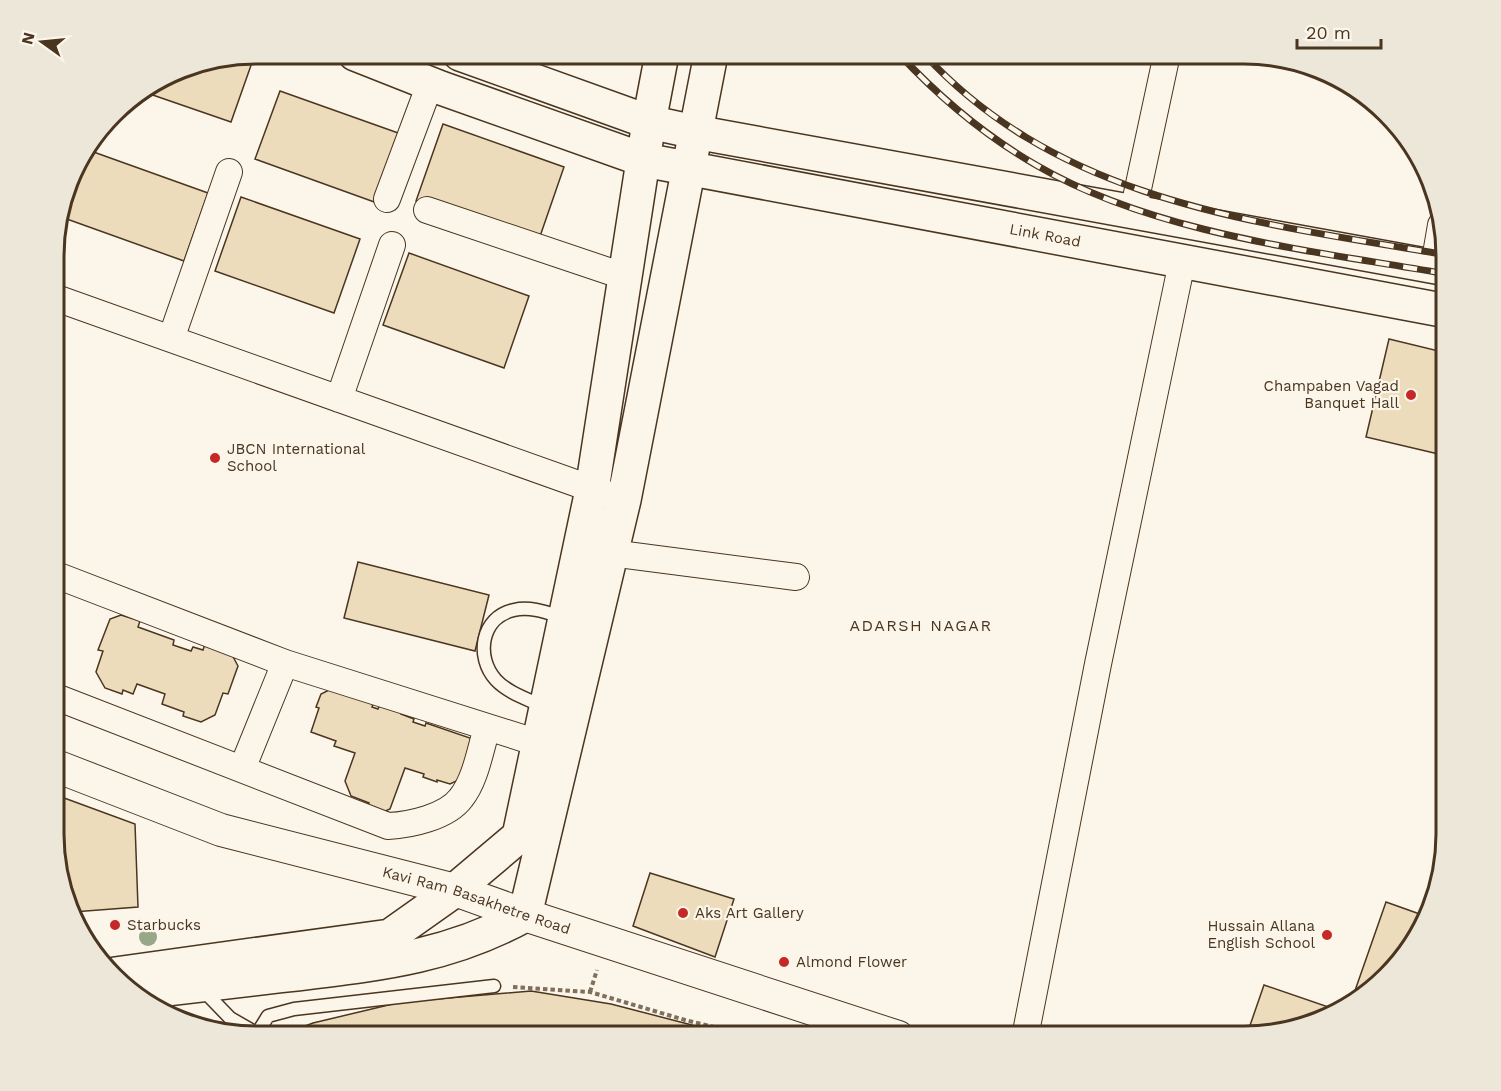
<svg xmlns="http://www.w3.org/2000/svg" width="1501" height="1091" font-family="'Work Sans',sans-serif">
<rect width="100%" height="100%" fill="#fbf6e9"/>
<path fill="#ecdcbc" stroke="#4a3520" stroke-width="1.5" d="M255,54l-24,68 -87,-30 36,-23z
M280,91l121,43 -24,69 -122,-44z
M443,124l121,43 -27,78 -121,-44z
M88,150l120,43 -24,68 -120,-43z
M241,197l119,42 -26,74 -119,-42z
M409,253l120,43 -25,72 -121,-43z
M1389,339l58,14v103l-81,-19z
M358,562l131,33 -14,56 -131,-33z
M121,615l19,6 -2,6 36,13 -1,5 18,6 2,-4 10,3 2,-6 26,9 7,13 -10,28 -5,-1 -8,22 -14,7 -18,-6 1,-4 -22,-8 3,-10 -28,-10 -4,10 -10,-4 -1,4 -17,-6 -9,-16 7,-21 -5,-1 12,-31z
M331,689l42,15 -1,3 6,2 3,-8 22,8 -2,5 13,5 -1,3 12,4 1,-3 44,15 5,10 -10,29 -15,7 -13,-4v2l-14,-5 1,-3 -19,-6 -15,41 -9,4 -15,-5 3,-5 -18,-7 -6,-15 10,-28 -21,-7 2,-5 -25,-9 8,-24 -3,-1 5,-13z
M56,795l79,29 3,83 -65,5 -17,-52z
M650,873l84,26 -19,58 -82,-31z
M1386,902l42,15 -23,41 -54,44z
M1264,985l76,26 -6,5 -88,21z
M531,991l80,13 127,33h-446l8,-9 13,-5 88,-21z"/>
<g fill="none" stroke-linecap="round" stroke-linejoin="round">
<defs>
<path id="service" d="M544,707c-16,-8 -36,-14 -48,-27 -21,-23 -15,-63 18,-70 17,-4 34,3 50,8
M201,988l29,30 26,15
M255,1037l13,-21 26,-7 200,-23"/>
<path id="minor" d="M387,199l43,-115
M427,210l199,67
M1133,212l34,-158
M1434,266l7,-41
M56,298l553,197
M171,339l58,-167
M339,399l53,-154
M611,553l185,24
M56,575l229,88 272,86
M56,697l332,129c22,-1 59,-9 73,-28 15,-19 19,-48 26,-70
M242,769l43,-106
M1025,1037l73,-373 84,-402"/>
<g id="tertiary">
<path id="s1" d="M56,766l165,64 234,60 70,25 373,122"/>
</g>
<path id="secondary" d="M115,974l275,-38 65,-46 64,-54 73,-346 57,-368 13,-68
M132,993c54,-6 109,-13 164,-19 83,-10 153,-17 229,-59l99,-415 87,-446"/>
<g id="primary">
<path id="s2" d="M355,54l86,34 203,72 803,151"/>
<path d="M460,54l189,68 46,10 752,137"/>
</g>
</defs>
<use href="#service" stroke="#4a3520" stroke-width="15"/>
<use href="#minor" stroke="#4a3520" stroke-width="28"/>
<use href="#tertiary" stroke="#4a3520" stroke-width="34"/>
<use href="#secondary" stroke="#4a3520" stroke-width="36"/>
<use href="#primary" stroke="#4a3520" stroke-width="36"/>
<path stroke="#7f6f5c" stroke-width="4" stroke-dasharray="4.5 3" stroke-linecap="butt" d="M513,987l77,5 95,28 70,17
M590,992l7,-22"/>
<use href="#service" stroke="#fbf6e9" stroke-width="12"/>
<use href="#minor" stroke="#fbf6e9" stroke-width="26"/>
<use href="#tertiary" stroke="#fbf6e9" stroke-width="32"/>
<use href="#secondary" stroke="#fbf6e9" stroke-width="33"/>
<use href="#primary" stroke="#fbf6e9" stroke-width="33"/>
<defs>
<path id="rail" d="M899,54c41,44 85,81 137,111 118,69 278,86 411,109
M924,54c137,149 335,169 523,201"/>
</defs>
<use href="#rail" stroke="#4a3520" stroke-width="7"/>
<use href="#rail" stroke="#fbf6e9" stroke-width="4.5" stroke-dasharray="14" stroke-linecap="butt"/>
</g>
<circle fill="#96a887" cx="148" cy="937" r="9"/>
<g fill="#c62828" stroke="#fbf6e9" stroke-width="2">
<circle cx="1411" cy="395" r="6"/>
<circle cx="215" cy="458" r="6"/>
<circle cx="683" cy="913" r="6"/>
<circle cx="115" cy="925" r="6"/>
<circle cx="1327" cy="935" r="6"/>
<circle cx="784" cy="962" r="6"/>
</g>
<g text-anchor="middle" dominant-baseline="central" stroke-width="4.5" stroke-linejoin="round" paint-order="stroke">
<g font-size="15" fill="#4a3520" stroke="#fbf6e9">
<text stroke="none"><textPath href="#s2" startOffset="716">Link Road</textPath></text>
<text stroke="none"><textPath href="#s1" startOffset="442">Kavi Ram Basakhetre Road</textPath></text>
</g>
<g font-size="15" fill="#4a3520" stroke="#fbf6e9" text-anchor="start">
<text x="1399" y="386" text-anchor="end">Champaben Vagad<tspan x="1399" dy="17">Banquet Hall</tspan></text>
<text x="227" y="449">JBCN International<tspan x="227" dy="17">School</tspan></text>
<text x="695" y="913">Aks Art Gallery</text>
<text x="127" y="925">Starbucks</text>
<text x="1315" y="926" text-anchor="end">Hussain Allana<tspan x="1315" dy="17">English School</tspan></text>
<text x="796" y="962">Almond Flower</text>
</g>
<g font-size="16" letter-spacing="1.5" fill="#4a3520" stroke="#fbf6e9">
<text x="921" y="625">ADARSH NAGAR</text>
</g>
</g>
<path d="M0 0H1501V1091H0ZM256 64H1244A192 192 0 0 1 1436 256V834A192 192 0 0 1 1244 1026H256A192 192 0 0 1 64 834V256A192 192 0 0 1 256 64Z" fill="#ede7d9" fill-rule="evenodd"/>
<path fill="none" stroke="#4a3520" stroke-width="3" d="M256 64H1244A192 192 0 0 1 1436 256V834A192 192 0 0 1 1244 1026H256A192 192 0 0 1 64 834V256A192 192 0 0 1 256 64Z"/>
<g transform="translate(42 42) rotate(285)" stroke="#fbf6e9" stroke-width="4.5" paint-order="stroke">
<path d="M0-4.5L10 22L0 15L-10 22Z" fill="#4a3520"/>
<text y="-9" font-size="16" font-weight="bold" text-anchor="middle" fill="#4a3520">N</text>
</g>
<path d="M1297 39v9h84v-9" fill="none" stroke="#4a3520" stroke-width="3"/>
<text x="1306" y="39" font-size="18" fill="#4a3520" stroke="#fbf6e9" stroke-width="4.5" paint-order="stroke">20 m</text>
</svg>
